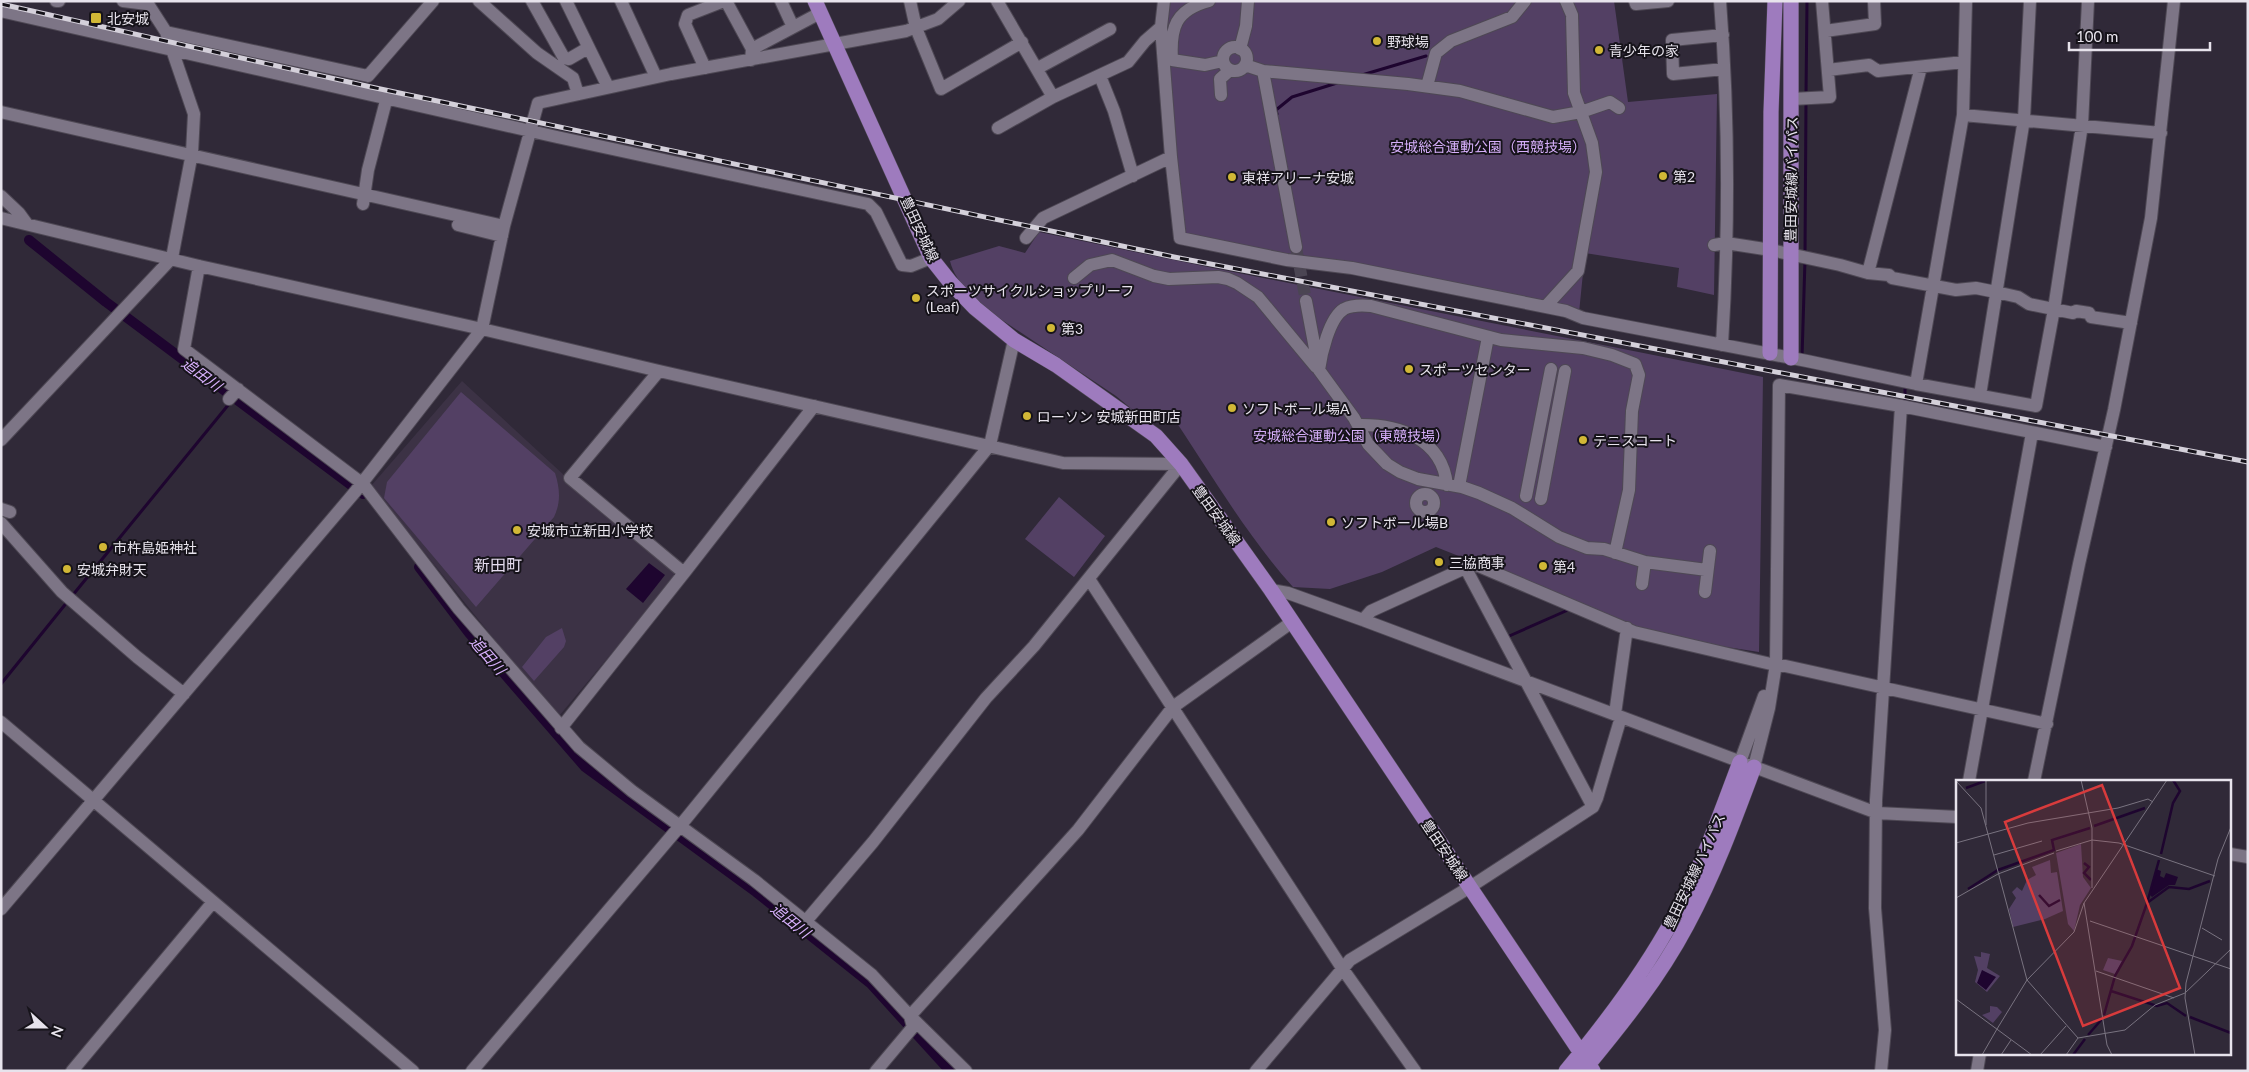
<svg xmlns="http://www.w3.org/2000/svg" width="2249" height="1072" font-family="Lato,'Noto Sans JP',sans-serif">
<rect width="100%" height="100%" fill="#302938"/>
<path fill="#3c3245" d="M462,381l103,95 113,98 -119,142 -57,-67 -131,-163z"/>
<path fill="#534064" d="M1168,1h446l14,101 89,-8 -3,201 -37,-8 2,-19 -94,-15 -6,60 -397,-77 -16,-172z
M1039,232c241,51 483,96 724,145l-4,275 -97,-15 -226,-90 -54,25 -52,17 -37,-2c-46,-51 -84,-116 -122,-173l-20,11 -35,-29 -120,-80c-18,-15 -40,-31 -46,-55l49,-15 26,7z
M461,392l94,81c5,16 6,29 -1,44l-78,90 -92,-109 3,-16z
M1059,497l46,39 -31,41 -49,-38z
M562,628l4,13 -2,6 -30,34 -12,-14 24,-30z"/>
<path fill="#1e052f" d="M649,563l16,12 -22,28 -17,-14z"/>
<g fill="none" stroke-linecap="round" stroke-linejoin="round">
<path stroke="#1e052f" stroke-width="3" d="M1362,75l64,-19
M1806,94l1,-93
M1277,114l-1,-4 16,-13 45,-14
M1805,254l1,-154
M1802,357l3,-97
M1905,404v-18
M72,596l157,-192
M1507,637l61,-27
M1,684l67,-83
M949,1068l4,3"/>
<path stroke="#1e052f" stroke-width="10" d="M29,240l77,62 257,192
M419,567l50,66 116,134 171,125 114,91 80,88"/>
<path stroke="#4b4553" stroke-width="12" stroke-dasharray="12 6" stroke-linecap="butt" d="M1296,247l10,54"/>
<defs>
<path id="minor" d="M56,1h3
M123,1l24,3
M479,1l58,52 36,25 5,16
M532,1l32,57 5,1 19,-11
M566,1l42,86
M621,1l35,76
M726,1l26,48
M781,1l12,26
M910,1l6,27 25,61 81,-47
M997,1l56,96 75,-35 17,-21 16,-14
M1164,1l-3,26 10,130 9,81 107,22 65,8 214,43 17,7 224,43 109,23 120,22 18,-97 28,-184 6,-124
M1209,1c-34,9 -39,27 -37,59l33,5 18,-4
M1635,1l1,3 32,-3
M1720,1c9,114 9,230 2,344
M1,11l556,126 311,67 8,8 26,53 9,1 20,-8
M1825,31l50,-7 -1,-23
M166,32l202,44 65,-75
M1723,35l-51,5 1,34 51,-5
M1223 59a12 12 0 1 1 24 0a12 12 0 1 1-24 0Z
M1240,49l6,-23 2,-25
M751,60l1,-11 68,-36
M1245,65l18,6 145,13 52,7 93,26 28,-5 29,-10 9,6
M705,68l-20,-44 3,-9 36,-14
M1038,68l72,-39
M1828,70l41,-5 9,6 86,-9
M1263,71l33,176
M1100,76l14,35 19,65
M1427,86l9,-33 15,-12 61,-24 13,-16
M1221,95l-1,-16 10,-9
M1792,99l38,-2 -8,-96
M1,112l503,114
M1963,115l198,18
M998,128l55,-31
M1,196l18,17 8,11
M363,204l5,-34 19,-73
M1,218l198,48 283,63 177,42 404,92 118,1
M458,225l44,11
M1026,238l17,-20 128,-61
M1714,245l12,-2 45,7 69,15 28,8 21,2 3,3 64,12 20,-2 20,4 22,5 11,7 44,9 3,-2 13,2 2,4 40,6
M199,266l-15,83 179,135 96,125 120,138 53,44 122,89 118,95 38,41 56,55
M1868,273l53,-206
M1074,278l16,-13 22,-5 42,16 15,3 49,-2 10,2 9,4 21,14 58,70
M1306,301l13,69 35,48 14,26 19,20 13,8 18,7 44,8 17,6 33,15 47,29 28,11 17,1 41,13
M1547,305l31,-34 18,-99 -4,-29 -18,-50 -2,-78 -6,-14
M1319,370c2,-15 10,-52 25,-61 8,-4 17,-4 27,-3l130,34 82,8 29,7 23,9 4,11 -7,36 -3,79 -14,63
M1916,384l47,-269 3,-114
M1980,395l44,-276 6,-118
M229,399l9,-10
M1358,425c40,-1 84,13 89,60
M1,440l171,-182 20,-105 2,-39 -28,-82 -20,-31
M1459,486l29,-149
M1416 503a9 9 0 1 1 18 0a9 9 0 1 1-18 0Z
M1526,496l25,-127
M1541,499l24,-128
M1,509l9,3
M1,523l61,69 75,65 47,37
M1465,567l128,240
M684,573l130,-167
M1089,579l253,389 73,103
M1642,584l3,-22 62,8
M1271,590l17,3 75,27 514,193 81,4
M1705,592l5,-41
M1363,620l8,-9 103,-47 160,68 137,32
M1776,664l271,60
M1615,714l12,-86
M1,722l412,349
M561,728l123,-155 -114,-95 89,-107
M1740,762l24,-66
M1754,767l15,-59 7,-44 3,-279 122,21 205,41
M1969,781l63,-348
M2034,781l45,-217 35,-154 37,-192 23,-217
M2230,854l18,3
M1,909l354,-417 127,-163 22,-103 34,-123 133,-29 235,-43 32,-12 21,-18
M806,921l67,-79 113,-144 48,-52 147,-182
M910,1016l168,-186 95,-123 119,-85
M72,1071l141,-169
M472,1071l208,-245 310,-381 24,-105
M876,1071l37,-44 -3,-11
M1256,1071l94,-111 120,-73 123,-80 4,-9 24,-81
M1881,1071l4,-41 -10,-122 1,-108 25,-394
M1977,1071l3,-18"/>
<path id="major" d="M815,1l116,257 19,24 25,26 39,32 42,25 100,71 25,28 90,126 322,481
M1791,1v357
M1770,353l1,-241 4,-111
M1566,1071c40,-48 77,-97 107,-152 28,-49 47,-104 67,-157
M1583,1071c38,-46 76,-93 104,-146 27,-50 47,-104 67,-158"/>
</defs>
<use href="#minor" stroke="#4e4854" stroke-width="14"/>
<use href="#major" stroke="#4e4854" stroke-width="16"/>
<use href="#minor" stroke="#7d7586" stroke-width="12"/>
<use href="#major" stroke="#9e7bbe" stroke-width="15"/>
<defs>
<path id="rail" d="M1,4l370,83 803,170 1074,205"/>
</defs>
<use href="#rail" stroke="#d4d0da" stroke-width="5"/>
<use href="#rail" stroke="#16131a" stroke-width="3" stroke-dasharray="9" stroke-linecap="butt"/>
</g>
<g fill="#d1b736" stroke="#16131a" stroke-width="2">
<rect x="90" y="12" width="12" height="12" rx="2.5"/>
<circle cx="1377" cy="41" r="5"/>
<circle cx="1599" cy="50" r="5"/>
<circle cx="1663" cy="176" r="5"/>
<circle cx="1232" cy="177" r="5"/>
<circle cx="916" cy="298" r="5"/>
<circle cx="1051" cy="328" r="5"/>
<circle cx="1409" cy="369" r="5"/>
<circle cx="1232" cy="408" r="5"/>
<circle cx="1027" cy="416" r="5"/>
<circle cx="1583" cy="440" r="5"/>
<circle cx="1331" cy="522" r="5"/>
<circle cx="517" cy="530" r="5"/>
<circle cx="103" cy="547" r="5"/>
<circle cx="1439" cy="562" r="5"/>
<circle cx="1543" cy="566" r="5"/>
<circle cx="67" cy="569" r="5"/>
</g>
<g text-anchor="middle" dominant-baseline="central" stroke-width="4" stroke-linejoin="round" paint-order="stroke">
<g font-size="14" fill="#e7e3ec" stroke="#16131a" text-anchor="start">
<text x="107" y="18">北安城</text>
<text x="1387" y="41">野球場</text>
<text x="1609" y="50">青少年の家</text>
<text x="1673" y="176">第2</text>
<text x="1242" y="177">東祥アリーナ安城</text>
<text x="926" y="290">スポーツサイクルショップリーフ<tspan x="926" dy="16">(Leaf)</tspan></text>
<text x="1061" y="328">第3</text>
<text x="1419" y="369">スポーツセンター</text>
<text x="1242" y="408">ソフトボール場A</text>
<text x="1037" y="416">ローソン 安城新田町店</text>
<text x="1593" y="440">テニスコート</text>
<text x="1341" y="522">ソフトボール場B</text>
<text x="527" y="530">安城市立新田小学校</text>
<text x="113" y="547">市杵島姫神社</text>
<text x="1449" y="562">三協商事</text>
<text x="1553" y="566">第4</text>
<text x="77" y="569">安城弁財天</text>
</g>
<g font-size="14" fill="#d6affa" stroke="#16131a">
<text x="1488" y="146">安城総合運動公園（西競技場）</text>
<text x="1351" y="435">安城総合運動公園（東競技場）</text>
</g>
<g font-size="14" fill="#e7e3ec" stroke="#16131a">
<text transform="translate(1791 179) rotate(-89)">豊田安城線バイパス</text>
<text transform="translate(920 229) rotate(65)">豊田安城線</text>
<text transform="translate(1217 515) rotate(54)">豊田安城線</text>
<text transform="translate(1445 850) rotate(56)">豊田安城線</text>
<text transform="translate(1694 871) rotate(-65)">豊田安城線バイパス</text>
</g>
<g font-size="15" font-style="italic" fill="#d7b0fc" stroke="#16131a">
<text transform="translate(202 374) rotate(37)">追田川</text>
<text transform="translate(488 655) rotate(49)">追田川</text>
<text transform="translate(791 920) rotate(39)">追田川</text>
</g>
<g font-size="16" fill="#e5dcef" stroke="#16131a">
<text x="498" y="564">新田町</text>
</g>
</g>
<g transform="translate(1956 780)">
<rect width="275" height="275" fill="#302938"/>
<path d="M125,64l2,33 8,11 -11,17 -6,26 -6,-7 -12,-71zM94,80l1,13 6,-1 6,39 -18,8 -32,8 -4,-18 7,-11 -4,-6 5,-5 5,4 5,-11 9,-5 -4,-8zM25,172l9,2 -3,14 13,8 -13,16 -12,-10 3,-12 -4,-14 7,1zM152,178l14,3 -7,13 -12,-4zM34,226l7,1 5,5 -9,11 -11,-8 8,-3z" fill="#534064"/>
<path d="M200,89l5,2 -1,5 4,2 2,-5 12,4 -3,8h-6l-17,12 -2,-2zM26,190l14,7 -10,13 -9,-7z" fill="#1e052f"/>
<path fill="none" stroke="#1e052f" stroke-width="2.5" d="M10,8l19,-7M138,46l51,-18M205,74l12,-51 7,-12 -7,-11M128,83l5,4 -5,6 7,7M12,109l30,-19 56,-20 -2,-10 38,-12M83,115l10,11 11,-6M191,123l12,-43M155,211l46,15 10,-3 19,13M148,235l11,-39 17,-30 15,-43 22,-16 20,2 21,-8M234,237l41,16M132,255l14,-16M117,275l12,-16"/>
<path fill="none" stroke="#797380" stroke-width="1" d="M125,0l11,48v60M0,1l25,27 46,172 -30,49M30,45v-45M136,60l27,3 96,33M0,63l72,-20 90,-15 30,-9 5,3M100,71l36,-11M38,75l48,-14M0,118l42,-24 56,-21M128,123l23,142 5,10M134,141l141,48M246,148l20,12M140,191l78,27M0,219l76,56M122,258l47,-8 30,-25 30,-12 46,-44M26,275l15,-26M45,275l10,-15M84,275l26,-29M110,275l12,-17 -51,-58 47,-48 10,-29 83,-123M239,275l-10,-57 1,-15 32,-124 13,-32"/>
<path fill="#d83b3c" fill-opacity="0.15" stroke="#d83b3c" stroke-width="2.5" d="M146,5l78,203 -97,38 -78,-204z"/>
<rect width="275" height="275" fill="none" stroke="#e7e3ec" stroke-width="2.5"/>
</g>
<rect width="2249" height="1072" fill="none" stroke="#e7e3ec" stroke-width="5"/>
<g transform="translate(45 1027) rotate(111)" stroke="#16131a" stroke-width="4" paint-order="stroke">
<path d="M0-4L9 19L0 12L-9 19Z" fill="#e7e3ec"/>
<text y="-8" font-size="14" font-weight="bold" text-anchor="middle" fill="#e7e3ec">N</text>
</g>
<path d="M2069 42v8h141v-8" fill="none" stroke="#e7e3ec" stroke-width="2.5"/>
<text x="2076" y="42" font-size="15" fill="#e7e3ec" stroke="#16131a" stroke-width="4" paint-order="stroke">100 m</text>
</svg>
